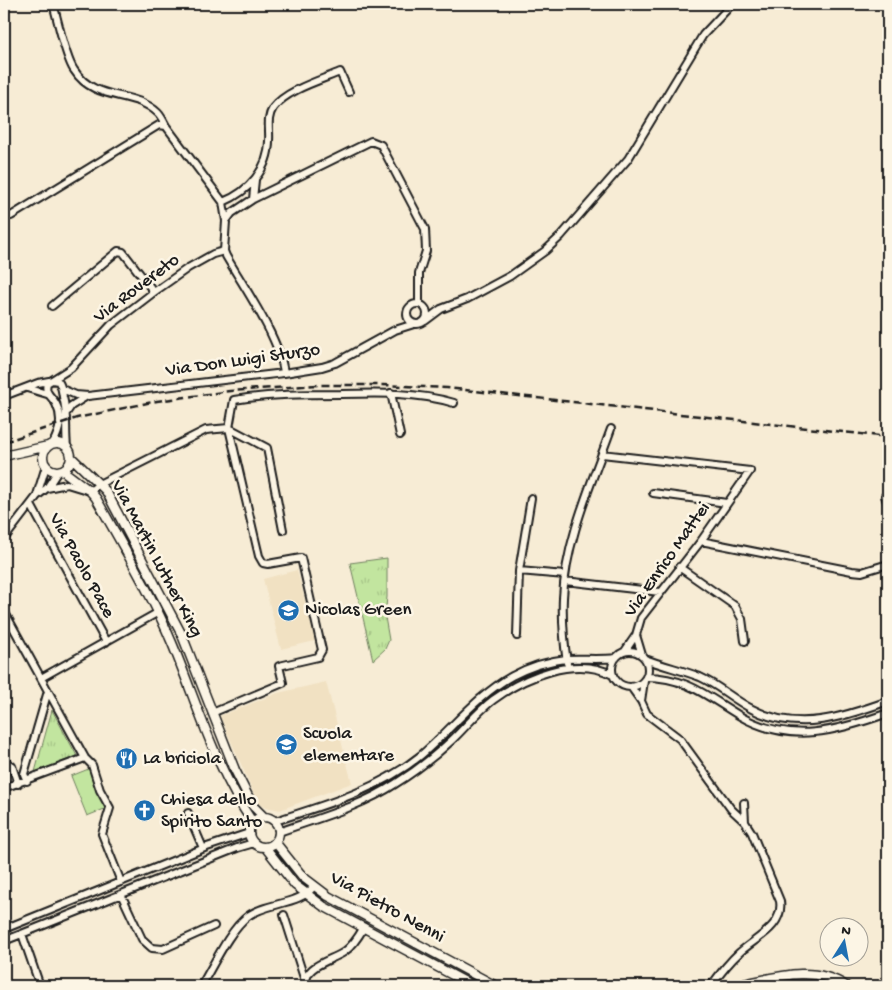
<svg xmlns="http://www.w3.org/2000/svg" width="892" height="990" font-family="'Gochi Hand',sans-serif">
<defs>
<pattern id="park-tufts" width="24" height="20" patternUnits="userSpaceOnUse" patternTransform="scale(1.25)"><rect width="24" height="20" fill="#c2e59f"/><path d="M3 7l-1-3M5 7V3M7 7l1-3M15 17l-1-3M17 17v-4M19 17l1-3" fill="none" stroke="#a6c488"/></pattern>
</defs>
<rect width="100%" height="100%" fill="#f7ecd5"/>
<filter id="ink" filterUnits="userSpaceOnUse"><feTurbulence type="fractalNoise" baseFrequency=".02" numOctaves="2"/><feDisplacementMap in="SourceGraphic" scale="10" xChannelSelector="R" yChannelSelector="G"/><feConvolveMatrix kernelMatrix="1 2 1 2 8 2 1 2 1" color-interpolation-filters="sRGB"/></filter>
<g filter="url(#ink)">
<path fill="#f1e1c2" d="M297,570l18,71 -34,8 -18,-70z
M326,682l26,101 -72,27 -14,-3 -8,-4 -38,-87 58,-23z"/>
<path fill="url(#park-tufts)" stroke="#6f805e" d="M387,558v39l-2,20 4,23 -4,9 -12,11 -23,-97z
M52,710l25,46 -42,16z"/>
<path fill="#c2e59f" stroke="#6f805e" d="M91,768l16,40 -20,8 -16,-40z"/>
<g fill="none" stroke-linecap="round" stroke-linejoin="round">
<defs>
<path id="minor" d="M53,4c5,16 12,53 21,66 21,33 59,19 84,43 3,3 6,9 8,13
M253,199l2,-19
M223,202c25,-10 46,-33 46,-61 1,-12 -3,-22 4,-33 13,-18 48,-28 67,-36l9,20
M11,216l148,-91 7,1 57,76 3,19 -2,30 2,5c18,31 54,83 58,117
M226,221l6,-8 21,-14 118,-58 10,4 44,84 1,22 -7,22v31
M407 314a10 10 0 1 1 20 0a10 10 0 1 1-20 0Z
M52,306l66,-55 5,1 31,40
M425,321l16,-12 26,-10 43,-23 35,-25 16,-15 67,-77 75,-124 29,-31
M52,380l19,-12 40,-43 43,-33 34,-24 25,-14 11,-3
M27,388l20,6
M62,389l14,6 12,1 196,-23 38,-6 13,-4 60,-33 19,-6
M391,393l9,42
M4,396l34,-13 11,-2
M67,412l4,-6 16,-10
M229,428l38,20 16,82
M53,443c7,-13 10,-25 3,-39 -4,-8 -12,-10 -9,-21l5,-3 6,1c4,5 4,10 5,16 5,18 2,31 4,50
M602,454l148,17
M47,488l20,-4 23,7 9,-7 107,-54 23,-2
M653,493l74,10
M37,495l9,-29
M885,496l3,9
M31,505l75,137
M4,539l33,-43 10,-8 11,-17
M701,541l151,30 10,1 26,-8
M679,567l56,39 7,13 3,22
M519,571l46,4
M565,581l95,11
M4,611l81,147 7,7 8,25 10,18 -8,26 19,48
M636,635l6,20
M517,636l2,-65 12,-73
M612 669a18 18 0 1 1 36 0a18 18 0 1 1-36 0Z
M625,651l11,-16 5,-17 60,-77 49,-70
M645,659c18,7 37,11 55,18 18,8 34,23 52,32 45,24 92,8 136,-8
M567,663c-3,-21 -5,-43 -4,-65 2,-56 29,-116 48,-169
M646,677c41,0 62,20 94,39 50,29 98,15 148,-3
M41,678l116,-65
M631,687l10,14 6,13 33,25 51,70 14,13 7,11 28,68c4,26 -25,37 -41,52 -11,10 -20,22 -28,33
M641,701l3,-20
M212,713l71,-30 -4,-17 39,-9 4,-7 -21,-92 -33,6 -5,-1 -4,-7 -30,-128 5,-28c36,-6 71,-6 107,-6 38,-1 76,-2 113,9
M4,761l8,5 6,18
M27,781l-3,-7 24,-83
M4,788l81,-30
M744,803l1,19
M188,813l15,35
M275,821c50,-16 103,-31 145,-65 31,-26 56,-60 92,-80 15,-8 36,-15 54,-17 17,-1 32,1 50,-1
M279,832c39,-14 81,-25 116,-48 21,-13 39,-27 57,-44 14,-13 25,-28 41,-40 31,-23 82,-45 120,-25
M121,894l21,45 10,9 11,1 51,-23
M284,915l21,66
M4,929l203,-82 42,-14
M22,934l18,52
M4,941l233,-93 17,-5
M201,986c12,-20 29,-57 47,-70 19,-14 53,-11 66,-30
M307,986c-6,-20 24,-25 37,-34 9,-6 15,-16 20,-25"/>
<path id="tertiary" d="M43 457a14 14 0 1 1 28 0a14 14 0 1 1-28 0Z
M4,456l44,-10
M71,457l35,34 76,144 53,135 18,36 11,11
M62,470l28,21 6,7c26,47 55,95 76,145 25,60 43,125 81,180
M249 832a15 15 0 1 1 30 0a15 15 0 1 1-30 0Z
M275,842l28,35 25,19 168,90
M265,847l30,38 28,21 150,80
M734,986c37,-7 77,-23 112,0
M785,986l5,-1 25,1"/>
</defs>
<use href="#minor" stroke="#1c1c1c" stroke-width="10"/>
<use href="#tertiary" stroke="#1c1c1c" stroke-width="11"/>
<use href="#minor" stroke="#fcf5e5" stroke-width="6"/>
<use href="#tertiary" stroke="#fcf5e5" stroke-width="8"/>
<path stroke="#1c1c1c" stroke-width="2.5" stroke-dasharray="8 4" stroke-linecap="butt" d="M4,442l73,-24 80,-17 73,-10 88,-6h64l65,3 441,49"/>
</g>
</g>
<defs>
<symbol id="school-disc" viewBox="-11 -11 22 22"><circle r="9.5" fill="#1f6fb2" stroke="#fcf5e5"/><path d="M0-5L7-2L0 1L-7-2ZM-4 1L0 2.5L4 1V4Q0 6-4 4Z" fill="#fff"/></symbol>
<symbol id="restaurant-disc" viewBox="-11 -11 22 22"><circle r="9.5" fill="#1f6fb2" stroke="#fcf5e5"/><path d="M-5-6h1v4h1v-4h1v4h1v-4h1v5L-1.5 .5V6h-2V.5L-5-1ZM5-6V6H3V1.5H1.5Q1.5-4 5-6Z" fill="#fff"/></symbol>
<symbol id="church-disc" viewBox="-11 -11 22 22"><circle r="9.5" fill="#1f6fb2" stroke="#fcf5e5"/><path d="M-1.2-6h2.4v3.5h3.3v2.4h-3.3V6h-2.4V-.1h-3.3v-2.4h3.3Z" fill="#fff"/></symbol>
</defs>
<g fill-rule="evenodd">
<use href="#school-disc" x="276" y="598" width="25" height="25"/>
<use href="#school-disc" x="274" y="732" width="25" height="25"/>
<use href="#restaurant-disc" x="114" y="746" width="25" height="25"/>
<use href="#church-disc" x="132" y="798" width="25" height="25"/>
</g>
<g text-anchor="middle" dominant-baseline="central" stroke-width="5" stroke-linejoin="round" paint-order="stroke">
<g font-size="19" fill="#1c1c1c" stroke="#fcf5e5">
<text transform="translate(137 289) rotate(-37)">Via Rovereto</text>
<text transform="translate(243 361) rotate(-8)">Via Don Luigi Sturzo</text>
<text transform="translate(156 559) rotate(62)">Via Martin Luther King</text>
<text transform="translate(668 560) rotate(-55)">Via Enrico Mattei</text>
<text transform="translate(81 566) rotate(61)">Via Paolo Pace</text>
<text transform="translate(387 908) rotate(29)">Via Pietro Nenni</text>
</g>
<g font-size="19" fill="#1c1c1c" stroke="#fcf5e5" text-anchor="start">
<text x="305" y="610">Nicolas Green</text>
<text x="303" y="734">Scuola<tspan x="303" dy="22">elementare</tspan></text>
<text x="143" y="759">La briciola</text>
<text x="161" y="800">Chiesa dello<tspan x="161" dy="22">Spirito Santo</tspan></text>
</g>
</g>
<rect width="892" height="990" fill="none" stroke="#fcf5e5" stroke-width="20"/>
<rect x="10" y="10" width="872" height="970" fill="none" stroke="#1c1c1c" stroke-width="2" filter="url(#ink)"/>
<g transform="translate(844 942) rotate(11)"><circle r="24" fill="#fcf5e5" stroke="#a29e95"/>
<path d="M0-4L9 19L0 12L-9 19Z" fill="#1f6fb2"/>
<text y="-8" font-size="14" font-weight="bold" text-anchor="middle" fill="#1c1c1c">N</text>
</g>
</svg>
